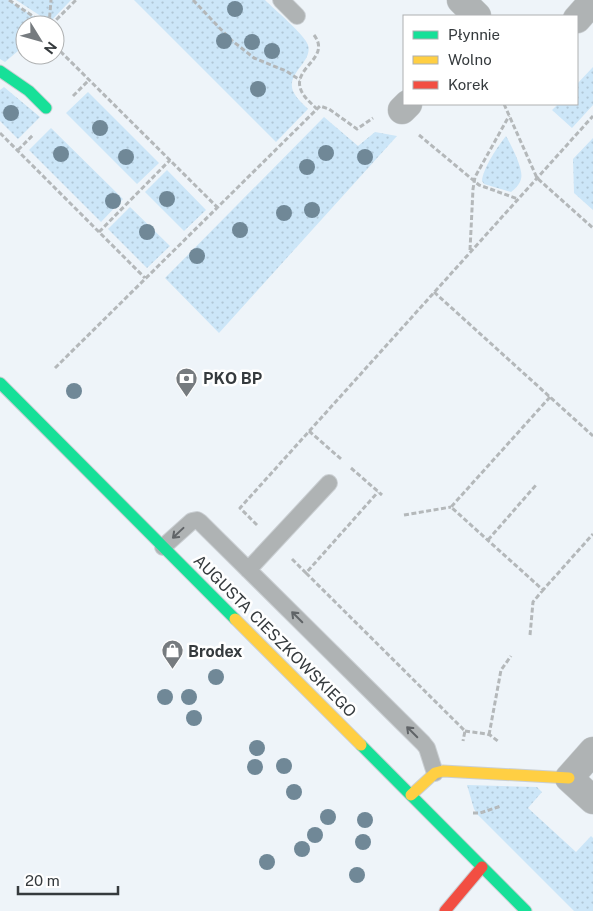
<svg xmlns="http://www.w3.org/2000/svg" width="593" height="911" font-family="'Public Sans',sans-serif">
<defs>
<pattern id="grass-dots" width="8" height="8" patternUnits="userSpaceOnUse" patternTransform="scale(1.25)"><rect width="8" height="8" fill="#cce6f8"/><path d="M2 2h.1M6 6h.1" fill="none" stroke="#b0c6d6" stroke-width="1.8" stroke-linecap="round"/></pattern>
</defs>
<rect width="100%" height="100%" fill="#eef4f9"/>
<path fill="url(#grass-dots)" d="M0,0h8l31,20v5h-14v20l-20,17 -5,-3z
M16,0h55l-21,22z
M134,0h131c9,9 40,35 43,45 5,17 -22,28 -15,46 3,7 10,13 15,18l-32,33z
M593,67v38l-21,23 -20,-18 6,-6h19v-20z
M4,87l36,30 -22,22 -18,-18v-31z
M88,92l71,71 -22,21 -71,-71z
M324,117l34,29 17,-14 22,4 -178,197 -54,-55z
M51,128l72,71 -22,23 -72,-72z
M506,136c5,9 18,33 15,43 -1,5 -6,10 -10,13l-27,-8 -2,-3c1,-13 16,-35 24,-45z
M593,138v72l-19,-17 -1,-34z
M167,170l39,40 -22,21 -39,-39z
M130,207l40,39 -23,22 -39,-39z
M467,785l70,2 5,5 -14,16 48,44 15,-16 2,2v73h-19l-96,-96 -4,-6z"/>
<g fill="none" stroke-linecap="round" stroke-linejoin="round">
<defs>
<path id="lane" d="M281,0l16,16
M163,547l29,-26 5,-1 3,2 223,221 4,5 8,25
M248,570l81,-87"/>
<path id="street" d="M461,0l16,16
M577,19l16,-18
M402,110l6,-6
M593,751l-24,27 24,22"/>
<path id="fast" d="M0,71l29,20 17,17
M0,383l235,236
M361,745l165,166"/>
<path id="slow" d="M235,619l126,126
M411,795l24,-22 8,-2 126,7"/>
<path id="jam" d="M445,911l37,-44"/>
</defs>
<use href="#lane" stroke="#cacfd3" stroke-width="18"/>
<use href="#street" stroke="#cacfd3" stroke-width="29"/>
<use href="#fast" stroke="#cacfd3" stroke-width="13"/>
<use href="#slow" stroke="#cacfd3" stroke-width="13"/>
<use href="#jam" stroke="#cacfd3" stroke-width="13"/>
<path stroke="#b4b8ba" stroke-width="3" stroke-dasharray="5 2.5" stroke-linecap="butt" d="M9,0l37,25
M193,0l37,39 24,19 32,13 14,9
M49,25l2,-25
M51,25l25,-25
M314,35c17,22 -19,32 -14,52 2,9 10,15 17,22
M55,46l162,161
M73,96l17,-17
M504,104l33,74 56,50
M0,133l145,145
M419,135l60,50 39,14
M18,150l15,-15
M99,232l71,-72
M470,250l3,-61 2,-12 34,-61
M434,292l159,144
M55,368l262,-259 3,-3 9,3 28,20 16,-11
M550,397l-99,110 92,83 50,-56
M309,431l32,28
M351,468l31,27
M404,515l47,-8
M257,525l-17,-17 353,-392
M488,540l48,-55
M292,559l14,14 72,-81
M306,573l159,158 -2,10
M530,635l3,-33 10,-12
M465,731l22,3 3,1 9,7
M489,735l12,-65 10,-14
M473,813h7l21,-7"/>
<use href="#lane" stroke="#afb3b4" stroke-width="16"/>
<use href="#street" stroke="#afb3b4" stroke-width="28"/>
<use href="#fast" stroke="#16e098" stroke-width="11"/>
<use href="#slow" stroke="#ffcf43" stroke-width="11"/>
<use href="#jam" stroke="#f24e42" stroke-width="11"/>
</g>
<g fill="#708897">
<circle cx="235" cy="9" r="8"/>
<circle cx="224" cy="41" r="8"/>
<circle cx="252" cy="42" r="8"/>
<circle cx="272" cy="51" r="8"/>
<circle cx="258" cy="89" r="8"/>
<circle cx="11" cy="113" r="8"/>
<circle cx="100" cy="128" r="8"/>
<circle cx="326" cy="153" r="8"/>
<circle cx="61" cy="154" r="8"/>
<circle cx="126" cy="157" r="8"/>
<circle cx="365" cy="157" r="8"/>
<circle cx="307" cy="167" r="8"/>
<circle cx="167" cy="199" r="8"/>
<circle cx="113" cy="201" r="8"/>
<circle cx="312" cy="210" r="8"/>
<circle cx="284" cy="213" r="8"/>
<circle cx="240" cy="230" r="8"/>
<circle cx="147" cy="232" r="8"/>
<circle cx="197" cy="256" r="8"/>
<circle cx="74" cy="391" r="8"/>
<circle cx="216" cy="677" r="8"/>
<circle cx="165" cy="697" r="8"/>
<circle cx="189" cy="697" r="8"/>
<circle cx="194" cy="718" r="8"/>
<circle cx="257" cy="748" r="8"/>
<circle cx="284" cy="766" r="8"/>
<circle cx="255" cy="767" r="8"/>
<circle cx="294" cy="792" r="8"/>
<circle cx="328" cy="817" r="8"/>
<circle cx="365" cy="820" r="8"/>
<circle cx="315" cy="835" r="8"/>
<circle cx="363" cy="842" r="8"/>
<circle cx="302" cy="849" r="8"/>
<circle cx="267" cy="862" r="8"/>
<circle cx="357" cy="875" r="8"/>
</g>
<defs><path id="oneway-shaft" d="M-6 0H5M1.5-3L5.5 0L1.5 3" fill="none" stroke-width="1.6" stroke-linecap="round" stroke-linejoin="round" transform="scale(1.25)"/></defs>
<g stroke="#606467">
<use href="#oneway-shaft" transform="translate(178 533) rotate(137)"/>
<use href="#oneway-shaft" transform="translate(297 617) rotate(-135)"/>
<use href="#oneway-shaft" transform="translate(412 732) rotate(-135)"/>
</g>
<defs>
<symbol id="bank-pin" viewBox="-11 -11 22 30"><path d="M0 17L-7.5 6A9.5 9.5 0 1 1 7.5 6Z" fill="#767b7f" stroke="#fff"/><path d="M-6-4H6V4H-6ZM0-2.3a2.3 2.3 0 1 0 0 4.6a2.3 2.3 0 1 0 0-4.6Z" fill="#fff"/></symbol>
<symbol id="shop-pin" viewBox="-11 -11 22 30"><path d="M0 17L-7.5 6A9.5 9.5 0 1 1 7.5 6Z" fill="#767b7f" stroke="#fff"/><path d="M-5-2.5h2.3a2.7 3.5 0 0 1 5.4 0H5L5.5 6h-11ZM-1.5-2.5h3a1.5 2.3 0 0 0-3 0Z" fill="#fff"/></symbol>
</defs>
<g fill-rule="evenodd">
<use href="#bank-pin" x="174" y="366" width="25" height="34"/>
<use href="#shop-pin" x="160" y="638" width="25" height="34"/>
</g>
<g text-anchor="middle" dominant-baseline="central" stroke-width="5" stroke-linejoin="round" paint-order="stroke">
<g font-size="16" font-weight="bold" fill="#353a3d" stroke="#fff" text-anchor="start">
<text x="203" y="378">PKO BP</text>
<text x="188" y="651">Brodex</text>
</g>
<g font-size="16" fill="#353a3d" stroke="#fff">
<text transform="translate(275 636) rotate(45)">AUGUSTA CIESZKOWSKIEGO</text>
</g>
</g>
<rect x="403" y="15" width="175" height="90" fill="#ffffff" stroke="#aeb0b1"/>
<rect x="413" y="31" width="25" height="8" fill="#16e098" stroke="#aeb0b1"/>
<text x="448" y="40" font-size="15" fill="#353a3d">Płynnie</text>
<rect x="413" y="56" width="25" height="8" fill="#ffcf43" stroke="#aeb0b1"/>
<text x="448" y="65" font-size="15" fill="#353a3d">Wolno</text>
<rect x="413" y="81" width="25" height="8" fill="#f24e42" stroke="#aeb0b1"/>
<text x="448" y="90" font-size="15" fill="#353a3d">Korek</text>
<g transform="translate(40 40) rotate(127)"><circle r="24" fill="#ffffff" stroke="#aeb0b1"/>
<path d="M0-4L9 19L0 12L-9 19Z" fill="#767b7f"/>
<text y="-8" font-size="14" font-weight="bold" text-anchor="middle" fill="#353a3d">N</text>
</g>
<path d="M18 886v8h100v-8" fill="none" stroke="#353a3d" stroke-width="2.5"/>
<text x="25" y="886" font-size="15" fill="#353a3d" stroke="#ffffff" stroke-width="4" paint-order="stroke">20 m</text>
</svg>
